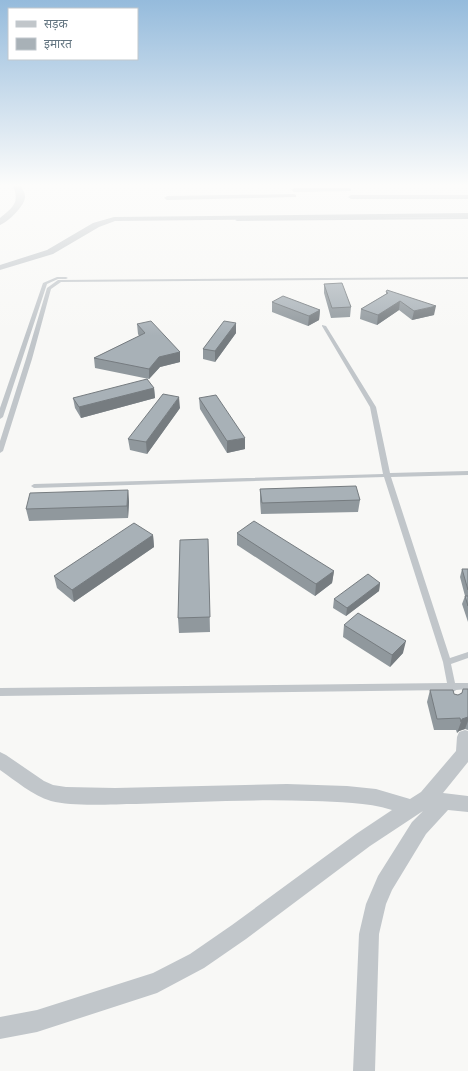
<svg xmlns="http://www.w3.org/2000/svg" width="468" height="1071" font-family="'Source Sans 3','Noto Sans Devanagari',sans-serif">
<rect width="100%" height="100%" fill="#f8f8f6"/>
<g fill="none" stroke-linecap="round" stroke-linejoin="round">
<path fill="#c1c6ca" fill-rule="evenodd" d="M468,217v2l-231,2 -2,-1 2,-1z
M57,277h9l2,1 -2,1h-8l-11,5 -44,133 -3,2v-11l43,-125z
M468,277v2l-407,3 -10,7 -19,70 -29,92 -3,2v-12l26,-82 21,-71 11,-8z
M322,325l4,1 50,81 14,66 78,-2v4l-77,2 59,181 18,-6v6l-17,6 4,19h13v6l-12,1 -1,1 -3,1 -3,-1 -1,-1 -448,6v-8l447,-5 -4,-21 -59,-185 -350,11 -3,-2 3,-2 349,-10 -13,-67 -48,-81z"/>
<path fill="#c1c6ca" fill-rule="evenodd" d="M349,188l2,1v2l-57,1 -3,-2 3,-2z
M294,194l2,1v2l-129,3 -3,-2 3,-2z
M468,195v4h-117l-3,-2 3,-2z
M468,213v4l-353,4 -16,6 -46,27 -53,16v-5l47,-15 46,-27 21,-6z
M465,730l3,1v31l-25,31 25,3v16l-20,-2 -22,24 -34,56 -6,14 -7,30 -4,137h-22l6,-137 7,-30 12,-28 34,-54 11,-11 -53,35 -124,93 -42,29 -47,25 -120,39 -37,7v-22l37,-7 116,-37 37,-19 42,-29 124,-91 36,-24c-26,-8 -53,-8 -80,-9 -59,-2 -118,1 -176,3 -23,0 -63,3 -85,-3 -19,-6 -35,-20 -51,-31v-18l6,3 38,26 9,4 13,2 49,1 172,-4 60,2 29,3 34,10 11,-7 35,-41 1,-14 2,-5z"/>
<path fill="#c1c6ca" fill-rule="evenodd" d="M13,186h8c1,3 4,7 4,10 1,9 -17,26 -25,29v-7c13,-11 20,-15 13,-32z"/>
</g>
<path fill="#90989d" d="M324,284l27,23 -1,10 -19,1 -7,-25z
M386,292l48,23 -22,5 -13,-10 -22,15 -17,-6 1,-10 25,-15z
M272,302l48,8 -1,10 -11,6 -36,-14z
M236,323v10l-21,29 -12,-3v-10z
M137,324l43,28v10l-20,5 -11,12 -54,-11 -1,-10 45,-22 -1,-2z
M154,388l1,10 -74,20 -6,-10 -2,-10z
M199,398l46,51 -18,4 -27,-44z
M180,408l-33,46 -17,-4 -2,-11z
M260,489l100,11 -2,12 -97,2 -1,-13z
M128,490l1,12 -1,16 -99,3 -3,-12z
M237,533l97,38 -2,12 -17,13 -78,-51z
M153,535l1,12 -80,55 -17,-14 -3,-12z
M208,539l2,93 -31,1 -1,-15z
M462,569h6v53l-6,-18 3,-8 -5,-19z
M380,583l-1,8 -33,25 -13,-8 1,-9z
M344,625l59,28 -13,14 -47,-30z
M468,689v41l-3,-1 -6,2 -2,2 -1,-3h-22l-7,-28 3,-12 28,5z"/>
<path fill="#767c80" d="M400,301l-1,9 -22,15 1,-10z
M436,306l-2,9 -22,5 2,-9z
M320,310l-1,10 -11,6 1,-10z
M236,323v10l-21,29v-11z
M180,352v10l-20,5 -11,12v-10l10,-12z
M154,388l1,10 -74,20 -2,-11z
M179,397l1,11 -33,46 -1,-12z
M245,438v11l-18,4v-12z
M128,490l1,12 -1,16 -1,-12z
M153,535l1,12 -80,55 -2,-12z
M334,571l-2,12 -17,13 1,-12z
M380,583l-1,8 -33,25 1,-8z
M406,641l-3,12 -13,14 2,-12z
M468,717v4l-3,8 -6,2 -2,2 4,-11 1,-3z"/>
<path fill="#a8b1b7" stroke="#767c80" d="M342,283l9,24 -19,1 -8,-24z
M387,290l49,16 -22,5 -14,-10 -22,14 -17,-6 27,-16 -2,-1z
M283,296l37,14 -11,6 -37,-14z
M151,321l29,31 -21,5 -10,12 -55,-11 51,-25 -8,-9z
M224,321l12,2 -21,28 -12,-2z
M147,379l7,9 -75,19 -6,-9z
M163,394l16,3 -33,45 -18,-3z
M216,395l29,43 -18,3 -28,-43z
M356,486l4,14 -98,3 -2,-14z
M128,490l-1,16 -101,3 4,-16z
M254,521l80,50 -18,13 -79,-51z
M134,523l19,12 -81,55 -18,-14z
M208,539l2,78 -32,1 2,-78z
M462,569h6v21z
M368,574l12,9 -33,25 -13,-9z
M465,596h3v10z
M358,613l48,28 -14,14 -48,-30z
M463,689h5v28l-6,2 -1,3 -1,-4 -23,1 -7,-29h23l1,4 4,1 4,-2z"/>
<linearGradient id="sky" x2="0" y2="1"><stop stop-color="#95bbdc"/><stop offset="0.55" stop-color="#fcfcfb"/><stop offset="1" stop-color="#fcfcfb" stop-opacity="0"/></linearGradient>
<rect width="468" height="336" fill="url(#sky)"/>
<rect x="8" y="8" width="130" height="52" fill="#ffffff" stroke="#c1c8cd"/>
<rect x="16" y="21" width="20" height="6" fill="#c1c6ca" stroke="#c1c8cd"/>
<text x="44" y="28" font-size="12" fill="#637581">सड़क</text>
<rect x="16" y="38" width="20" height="12" fill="#a8b1b7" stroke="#c1c8cd"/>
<text x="44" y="48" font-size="12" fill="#637581">इमारत</text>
</svg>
